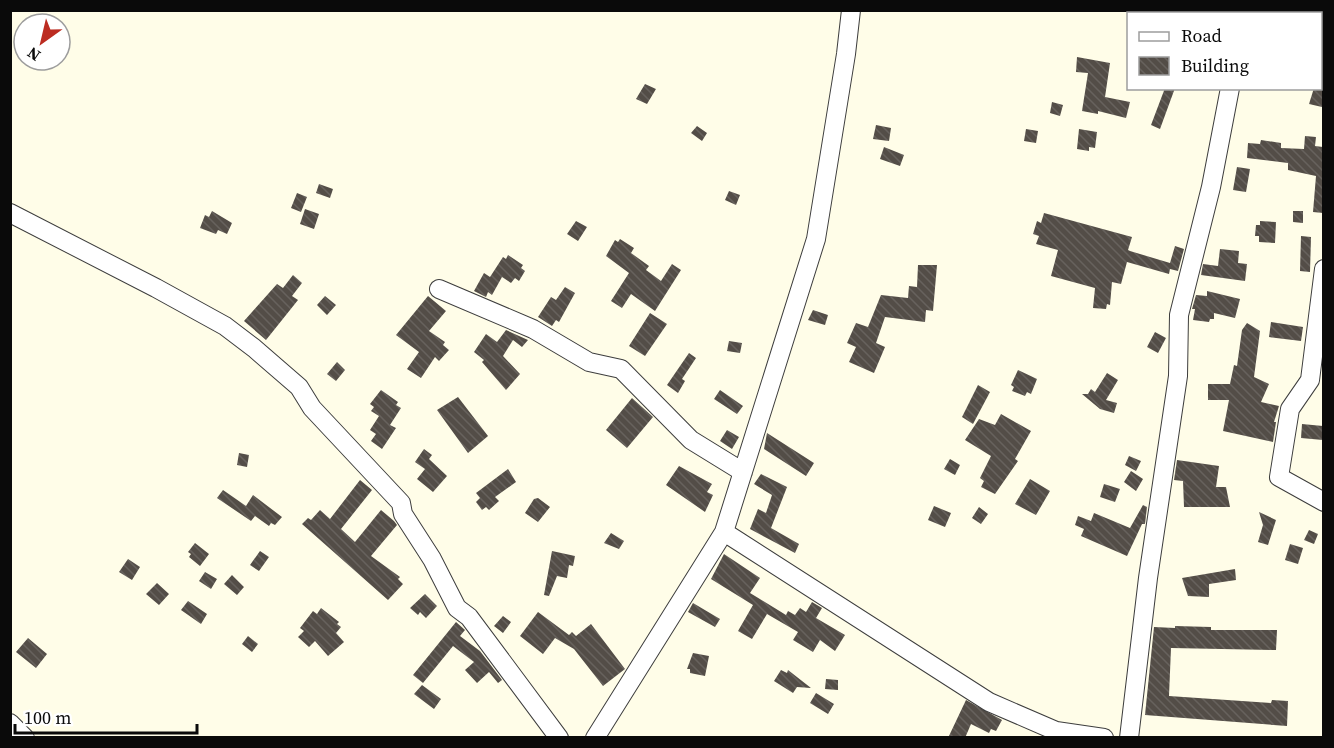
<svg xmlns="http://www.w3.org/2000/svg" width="1334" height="748" font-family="'Source Serif 4',serif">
<defs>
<pattern id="building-back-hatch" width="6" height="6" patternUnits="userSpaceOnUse" patternTransform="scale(1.5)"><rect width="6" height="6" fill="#534d47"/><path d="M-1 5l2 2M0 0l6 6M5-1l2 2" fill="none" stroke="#67625d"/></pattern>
</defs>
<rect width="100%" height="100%" fill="#fffde8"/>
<path fill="url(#building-back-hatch)" d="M1077,57l33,6 -5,34 25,5 -4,16 -28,-7v3l-16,-3 6,-38 -12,-1z
M645,84l11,5 -9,15 -11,-5z
M1165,88h10l-15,41 -9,-4z
M1314,88h9l-1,19 -13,-3z
M1052,102l11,3 -3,11 -10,-3z
M876,125l15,3 -2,13 -16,-2z
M697,126l10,7 -5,8 -11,-8z
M1026,129l12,2 -2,12 -12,-2z
M1079,129l18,3 -2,16 -6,-1v4l-12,-2z
M1305,136l11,1 -1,9 8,1v66l-10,-1 3,-36 -28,-6v-7l-41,-5 1,-15 12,1 1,-4 20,3v5l23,1z
M884,147l20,8 -4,11 -20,-7z
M1237,167l13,2 -4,23 -13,-2z
M319,184l14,5 -3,9 -14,-5z
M729,191l11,4 -4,10 -11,-5z
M297,193l10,4 -6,15 -10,-4z
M305,209l14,5 -5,15 -14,-5z
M212,211l20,12 -5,11 -9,-4 -2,4 -16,-6 5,-13 4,2z
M1293,211h10v12l-10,-1z
M1044,213l88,24 -4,13 2,1 40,12 5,-17 9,3 -6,22 -8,-2 -1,5 -42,-12 -6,22 -9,-2 -2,23 -3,-1 -1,5 -13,-1 2,-20 -44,-12 7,-26 -22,-6 3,-8 -6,-2 4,-13 4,2z
M576,221l11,6 -9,14 -11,-7z
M1260,221l16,1 -1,21 -16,-1v-6h-4l1,-11h4z
M1301,236l10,1 -1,35 -10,-1z
M620,239l14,9 -3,5 18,13 -3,4 15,11 11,-17 9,6 -26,41 -24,-17 -9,14 -11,-7 18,-28 -23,-17 9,-16 3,2z
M1220,249l19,2 -1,12 9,1 -2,17 -44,-6 2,-11 15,2z
M508,255l15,10 -2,3 4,3 -6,10 -4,-3 -4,5 -9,-6 -10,18 -4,-3 -2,5 -12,-6 10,-18 6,4 13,-20 3,2z
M918,265h19l-4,46 -7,-1 -1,12 -40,-5 -9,26 9,4 -11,26 -25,-11 7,-15 -9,-4 9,-20 12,4 13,-32 27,3 1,-12 8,1z
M293,275l9,8 -10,13 6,4 -32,40 -22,-19 33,-37 6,4z
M565,287l10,6 -16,29 -3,-2 -4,6 -14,-9 13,-20 5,3z
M1207,291l33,8 -5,19 -21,-5v6h-4l-1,3 -16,-2 2,-11h-3l4,-14 11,1z
M325,296l11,9 -9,10 -10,-10z
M428,296l18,15 -17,20 16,11 -2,3 6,5 -10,11 -4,-4 -14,21 -14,-9 12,-17 -23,-17z
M813,310l15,5 -3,10 -17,-5z
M650,313l17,11 -22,32 -16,-10z
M1271,322l32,5 -2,14 -32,-4z
M1247,323l13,8 -6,46 15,7 -8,18 18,4 -5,16h2l-3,20 -50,-11 6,-31h-21v-16h22l4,-19 3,1 5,-36z
M506,330l22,10 -6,7 -9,-7 -10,16 17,18 -14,16 -24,-28 2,-2 -10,-8 12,-18 11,8z
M1155,332l11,6 -8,15 -11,-6z
M729,341l13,2 -2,10 -13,-2z
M689,353l7,5 -14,21 3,2 -7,12 -11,-8z
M337,362l8,8 -9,11 -9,-7z
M1018,370l19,9 -6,15 -4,-2 -2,4 -13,-5 2,-4 -3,-2z
M1107,373l11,7 -12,20 11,3 -3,10 -14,-4 -18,-15h6l3,-5 4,3z
M978,385l12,7 -17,32 -11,-7z
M381,390l17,12 -2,3 5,3 -11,17 6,3 -14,21 -11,-8 5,-7 -6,-4 9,-14 -8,-5 3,-4 -4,-3z
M720,390l23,16 -6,8 -23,-15z
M458,397l30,39 -20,17 -31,-43z
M632,398l21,19 -26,31 -21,-18z
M1001,414l30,17 -16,28 3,2 -23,33 -14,-7 3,-6 -4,-3 11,-22 -26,-16 14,-21 16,6z
M1302,424l21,2v14l-22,-2z
M727,430l12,7 -7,12 -12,-8z
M767,433l47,30 -8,13 -42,-27z
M424,449l8,6 -3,4 18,17 -14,16 -16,-13 8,-10 -10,-7z
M239,453l10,2 -2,12 -10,-2z
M1129,456l12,5 -5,10 -11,-6z
M950,459l10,6 -5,10 -11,-6z
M1177,460l42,6 -3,21h10l4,20h-46l-1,-26 -9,-1z
M679,466l33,18 -5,8 6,3 -8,17 -39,-27z
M508,469l8,13 -21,15 4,4 -10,9 -3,-3 -4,3 -6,-8 4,-4 -4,-5z
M1131,471l12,8 -7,12 -12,-9z
M761,474l26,13 -16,41 28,16 -4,9 -45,-24 8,-20 8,4 6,-18 -18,-11z
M1030,479l20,12 -14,24 -21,-11z
M360,480l12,10 -31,39 14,13 26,-32 13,11 3,4 -26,31 29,21 -2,2 5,5 -15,16 -86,-76 6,-6 3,2 9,-10 10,9z
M1104,484l16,5 -5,13 -15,-5z
M223,490l23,16 7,-11 29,22 -7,8 -4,-2 -2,3 -14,-10 -4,5 -34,-23z
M538,498l12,9 -12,15 -13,-9 9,-14z
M1143,505l4,2 -2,17h-3l-15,32 -46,-20 3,-7 -9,-4 3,-9 13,5 3,-8 36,15z
M934,506l17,7 -6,14 -17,-7z
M979,507l9,7 -7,10 -9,-6z
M1259,512l17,8 -8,25 -10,-3 5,-17z
M1309,530l9,4 -4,10 -10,-4z
M611,533l13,8 -5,8 -15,-6z
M195,543l14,11 -9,12 -11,-9 2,-3 -3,-2z
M1290,544l13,4 -5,16 -13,-4z
M260,551l9,6 -10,14 -9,-6z
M552,551l23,5 -2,10 -4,-1 -2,13 -10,-2 -8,20 -5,-1z
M724,554l36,24 -10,15 36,22 2,-4 7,4 5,-7 6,4 6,-10 10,6 -6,10 29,17 -10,16 -15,-11 -7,12 -20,-12 5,-8 -31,-18 -15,25 -14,-8 15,-26 -42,-26z
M128,559l12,8 -8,13 -13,-8z
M1235,569l1,11 -27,4v13l-21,-1 -6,-18z
M205,572l12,7 -6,10 -12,-8z
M232,575l12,12 -7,8 -13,-11z
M157,583l12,11 -10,11 -13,-11z
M425,594l12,12 -11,12 -6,-6 -2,3 -8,-7z
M188,601l19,13 -6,10 -20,-14z
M693,603l27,16 -5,8 -27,-15z
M321,608l18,14 -2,2 4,3 -5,6 8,9 -16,14 -13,-15 -6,6 -11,-10 6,-6 -4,-3 13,-17 4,3z
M538,612l31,23 3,-3 4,4 15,-12 34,45 -22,17 -29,-37 -19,-11 -12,16 -23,-18z
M503,616l8,6 -8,11 -9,-7z
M456,622l9,8 -5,6 20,15 22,29 -4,3 -9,-11 -12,11 -12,-13 9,-8 -21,-16 -30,37 -10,-8z
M1175,626l36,1v3h66l-1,20 -105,-2 -2,48 102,7 1,-3 16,1 -1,25 -142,-11 9,-88 21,1z
M248,636l10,8 -6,8 -10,-8z
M28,638l19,16 -11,14 -20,-16z
M693,653l16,3 -4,20 -15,-3v-4h-3z
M781,670l6,3 1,-3 23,18 -14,-1 -4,6 -19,-12z
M826,679l12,1v10l-13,-1z
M422,685l19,14 -7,10 -20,-15z
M816,693l18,11 -6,10 -18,-11z
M966,700l36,20 -6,11 -5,-2 -2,4 -18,-9 -6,14h-17z"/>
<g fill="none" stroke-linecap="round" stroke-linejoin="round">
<defs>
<path id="minor" d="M10,213l146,75 69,38 29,22 45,39 13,21 89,95 2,11 29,45 25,49 12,9 90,121
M1324,269l-14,111 -20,29 -11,68 45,25
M439,289l94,40 56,33 32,7 70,71 52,32
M724,532l265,170 67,29 48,7
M10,723l15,15
M595,738l129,-206 92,-293 30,-185 5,-44
M1129,738l19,-160 30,-202 1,-61 32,-128 19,-99"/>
</defs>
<use href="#minor" stroke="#3d3d3d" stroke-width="20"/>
<use href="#minor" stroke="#fff" stroke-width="18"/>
</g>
<rect width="1334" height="748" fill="none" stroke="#0a0a0a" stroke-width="24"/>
<rect x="1127" y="12" width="195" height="78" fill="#ffffff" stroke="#9d9d9d" stroke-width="1.5"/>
<rect x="1139" y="32" width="30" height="9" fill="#ffffff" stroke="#9d9d9d" stroke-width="1.5"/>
<text x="1181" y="42" font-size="18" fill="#0a0a0a">Road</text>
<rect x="1139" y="57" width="30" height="18" fill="url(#building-back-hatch)" stroke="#9d9d9d" stroke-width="1.5"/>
<text x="1181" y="72" font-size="18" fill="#0a0a0a">Building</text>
<g transform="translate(42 42) rotate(214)"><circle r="28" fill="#ffffff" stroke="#9d9d9d" stroke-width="1.5"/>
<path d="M0-4.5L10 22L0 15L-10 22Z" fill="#bc2c21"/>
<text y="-9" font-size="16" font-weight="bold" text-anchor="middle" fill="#0a0a0a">N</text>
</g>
<path d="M15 724v9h182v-9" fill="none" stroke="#0a0a0a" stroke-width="3"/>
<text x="24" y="724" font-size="18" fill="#0a0a0a" stroke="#ffffff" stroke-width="4.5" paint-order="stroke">100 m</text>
</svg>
